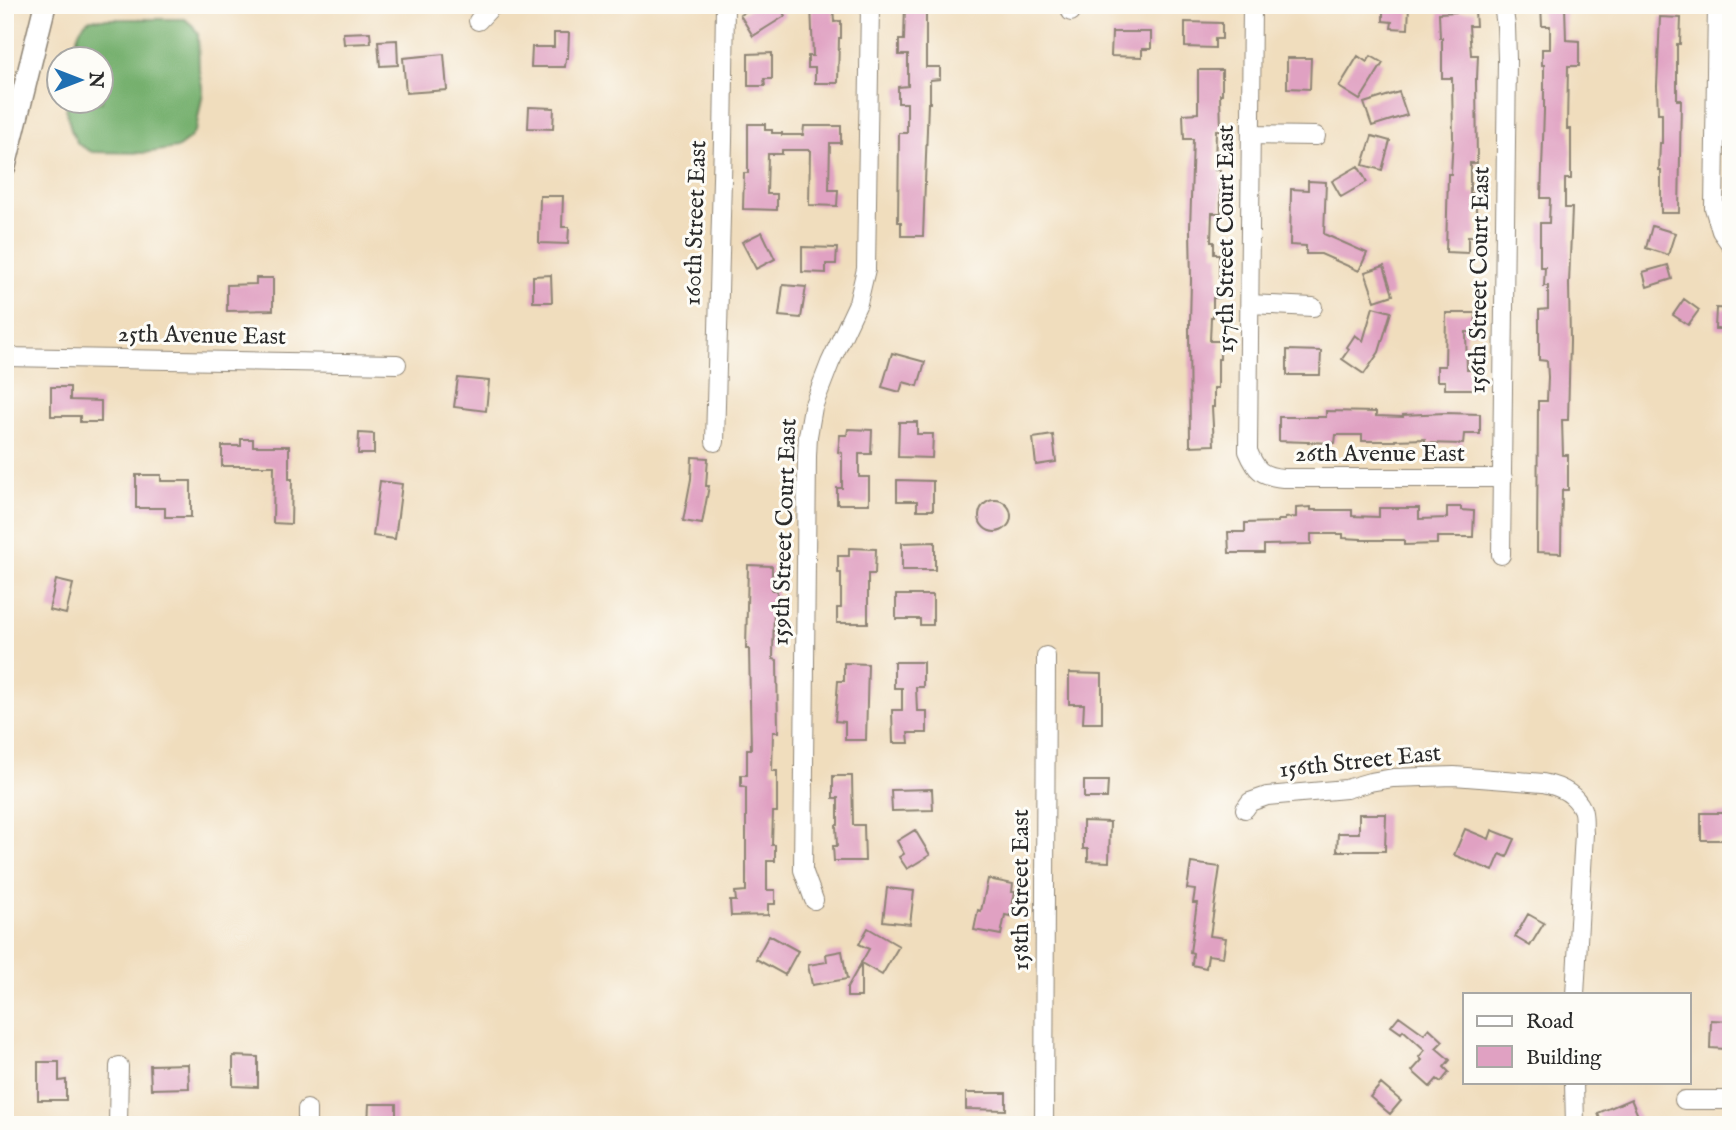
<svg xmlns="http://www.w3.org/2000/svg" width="1736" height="1130" font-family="'IM FELL English',serif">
<rect width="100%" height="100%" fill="#fdfcf7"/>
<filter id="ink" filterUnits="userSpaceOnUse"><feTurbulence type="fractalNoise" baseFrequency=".0143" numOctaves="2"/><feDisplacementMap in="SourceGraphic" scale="14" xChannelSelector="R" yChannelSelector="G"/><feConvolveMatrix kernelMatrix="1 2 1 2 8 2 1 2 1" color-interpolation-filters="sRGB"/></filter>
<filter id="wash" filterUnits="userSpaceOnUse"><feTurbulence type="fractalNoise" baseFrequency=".00686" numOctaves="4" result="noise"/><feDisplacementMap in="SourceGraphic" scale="28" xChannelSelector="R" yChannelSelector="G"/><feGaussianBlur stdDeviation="1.57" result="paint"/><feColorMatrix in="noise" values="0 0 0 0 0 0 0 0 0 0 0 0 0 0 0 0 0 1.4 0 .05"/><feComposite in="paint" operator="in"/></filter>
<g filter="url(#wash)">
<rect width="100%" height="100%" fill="#f0ddbd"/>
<path fill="#76b06e" stroke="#506e4c" stroke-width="2" d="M90,19h95l8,7 5,8 1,37 4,21 -7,37 -7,10 -12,9 -33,5 -52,-1 -14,-8 -7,-14 -5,-21 1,-7h35v-42l-28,-1c2,-15 2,-32 16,-40z"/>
<g id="blocks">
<path fill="#e0a1c2" d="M756,5h23l6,11 -32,20 -13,-21z
M811,5h22l1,17 7,-1v17h-2l-1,45h-23v-15h-7v-12h5z
M905,5h21v62h14v12l-10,1v23h-2l-5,133h-22v-14h-3l1,-89h8v-30h-9v-16l10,-1v-31h-9v-15h5z
M1383,5h26l-1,24 -17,-1 1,-6 -9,-1z
M1541,5h24l1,35 13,1v25h-11l-1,63h4v50h-6v29h7l-3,76 1,57 -2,79h-6l1,35h5v35h-6l-1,63 -24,-1 1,-151h9l1,-24 -1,-16 -8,-1v-50l9,-1v-23h-4l1,-19h-5v-44h9l1,-25h-9l3,-87v-46h-2v-16h8v-23h-8z
M1475,11l1,15h-7l2,29h7l-1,24h-1l1,84h-7v30h6v43h-8v17l-22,-1 2,-78h3l2,-36 -1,-60h-10v-40h-2l-1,-25z
M1660,17l21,1 -1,26h-3v56h4l-2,113h-18v-43h-2l1,-27h2v-30h-4l-1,-27z
M1185,22l37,1v16h-7v9l-30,-1z
M370,32l1,11 -27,1 -1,-11z
M1112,32h39v17h-9v8l-31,-1z
M554,33h15l-1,25h-2l-1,9h-34l1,-20h22z
M397,40l1,25 -18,1 -2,-25z
M772,53v26h-8l1,7h-17v-32z
M444,54l3,36 -41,3 -3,-35z
M1358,56l9,6 4,-6 12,7 -23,37 -21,-13z
M1287,58h24l-1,31 -23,-1z
M1198,70h24v24h-2l1,36h-5l-1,40h5l1,43h-9l-1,29h3v12h5v44h-6v19h-2l-1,24h10v18h-2v29h-4v19h-2l2,38 -24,1 -1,-122h1l1,-43 -1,-52 3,-90h-9l-1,-25 15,-1z
M1399,92l8,23 -35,11 -8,-23z
M529,107l25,1 -1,21 -25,-1z
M748,124h17v6h7v3h10v2h21l1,-9h37v17h-11l-1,47h9l-1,16 -28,-1 1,-55h-28v4h-14l-1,40h10v16l-34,-1 1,-36h4z
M1372,136l18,5 -8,29 -19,-5z
M1358,166l9,16 -26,15 -9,-16z
M1308,181l18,1 -2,52 43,19 -8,18 -38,-17h-15v-8l-16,-1 1,-56 17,1z
M540,196h23l-1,31h7l-1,17 -29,-1z
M1652,226l23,7 -7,22 -22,-7z
M762,232l13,27 -19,10 -14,-27z
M802,247l35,1 -1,16h-10v9l-24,-1z
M1668,265l4,14 -25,8 -4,-15z
M1384,266l9,29 -18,6 -10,-29z
M551,275l1,27h-19v-26z
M256,278h17v32l-46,1v-26l29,-1z
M783,285l23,2 -5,31 -22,-2z
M1684,299l15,11 -11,15 -15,-10z
M1373,307l18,5 -12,40 -15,22 -22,-15 7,-10 -2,-2 8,-12 8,6z
M1716,308l15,1v20h-16z
M1446,313h30l-1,19h-9l1,38h7l1,19h-30v-8h-8v-15h8z
M1287,350l34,1 -1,24h-33z
M892,353l33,9 -7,24 -15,-4 -3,10 -18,-5z
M458,378l31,3 -3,30 -32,-4z
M51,387h19v13l31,1v21h-21v-6h-29z
M1326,411l50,1v4l27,1v-2l42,-2 35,1v20h-16l-1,10 -38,-1v-4l-30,1v1h-33v-6h-26l-1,8 -56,-2v-24h47z
M899,422h18v12h16l-1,24 -34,-1z
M848,429l24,1 -1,24h-12v23h10v27h-32v-16h5v-35l-4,-1 2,-17h7z
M359,433l15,1v20h-16z
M1053,435l3,27 -20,3 -3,-27z
M241,439h12v7h36v33h3l-1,45 -18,-1 1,-57h-52v-20h19z
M692,457l16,1 -2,28h3l-7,38 -19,-3 8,-42z
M136,475h25v6h30v36h-26v-9h-29z
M897,480l36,1v29h-16v-9h-20z
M380,481l22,3 -7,55 -22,-3z
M979 516a16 16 0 1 1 32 0a16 16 0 1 1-32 0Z
M1311,507v3h41v6l27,1v-9h40v11l28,-1v-11h14v3l13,1 -1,26h-36v7l-33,1v-5h-43v-1l-18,-1v-4h-32v10l-47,1v8h-35l-1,-21h17v-9l33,-1v-2h7v-2l11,-1v-9z
M935,542v28h-33v-27z
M849,548l27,1 -1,25h-7v49h-31v-15h4v-35h-3v-17h11z
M748,565l24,1v24h5v13h-3l-1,56 4,1 1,72h-5l-1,39h5v41h-4l-1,33h3v16h-8v29h8v14h-7v11l-37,1 -1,-15h6l-1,-9 11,-1v-104l-5,-1v-11h6v-26h4l-2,-100h-3z
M56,580l17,4 -7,30 -17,-4z
M896,595h37v30h-13v-6h-24z
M894,662h29v25h-7l1,24h10v22h-19l1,10h-16l-1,-33h10v-22h-8z
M844,663l24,1 -2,76h-21v-18l-10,-1 3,-40h6z
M1069,673l33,1v49h-19l1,-19h-15z
M833,776h19l1,49h11l1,36h-31l-1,-15h4l-1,-21h2v-27h-5z
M1084,781h24l-1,17h-23z
M932,789l1,21 -41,1 -1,-21z
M1701,813h30v27h-30z
M1359,814h27l-1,37h-48l1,-18h21z
M1083,821l27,1 -1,40 -21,-1v-12h-5z
M1465,829l24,10 3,-9 23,9 -8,18 -7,-3 -7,17 -39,-16z
M915,830l15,25 -23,14 -8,-12 5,-3 -7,-13z
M1191,863l29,4 -10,69 16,2 -3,19 -15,-2 -2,13 -14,-3 1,-12 -3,-1 7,-49h-4l2,-13 -8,-1z
M988,879l25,5 -1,8h3l-5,24 -5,-1 -4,20 -27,-5 4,-20 3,1z
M887,888l27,3 -4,33 -27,-3z
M1528,914l16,9 -14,23 -15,-9z
M868,928l31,18 -17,29 -21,-12v34h-14v-9l22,-39 -10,-5z
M769,935l29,16 -13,24 -29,-16z
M842,951l5,28 -35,6 -4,-20 19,-3 -1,-8z
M1399,1016l25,18 5,-6 14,13 -7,7 14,12 -6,7 5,5 -8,10 -4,-3 -7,8 -18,-16 10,-11 -3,-3 6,-7 -22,-20 -2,3 -10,-7z
M1711,1020l20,1v20h-5v8l-16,-1z
M233,1056l25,1v30l-25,-1z
M38,1062h21v19l7,-1v20h-28z
M188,1064l1,24 -38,1 -1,-24z
M1381,1084l20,17 -11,13 -20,-17z
M966,1093h40v17l-40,-1z
M1631,1099l11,26h-40l-4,-12z
M369,1104h27v21h-28z"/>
</g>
</g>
<g filter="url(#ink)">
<use href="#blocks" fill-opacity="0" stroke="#8e8474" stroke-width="2"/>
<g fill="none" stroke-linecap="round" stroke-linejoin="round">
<defs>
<path id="minor" d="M1252,5l-4,446c8,19 13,25 35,27h220
M1717,5l-3,203 7,23 10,14
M1071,12v-7
M478,21l14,-15 3,-1
M1251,135l65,1
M1250,304l63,3
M5,357l392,7
M715,442l8,-301 2,-136
M1501,555l6,-496 -1,-33 -3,-21
M1245,809l5,-7 17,-6 79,-7 24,-7 23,-4 61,-2 89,7c15,3 32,10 39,26 3,7 1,17 2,24l-9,162
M814,900l-11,-30 4,-414 1,-20 5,-29 17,-44 28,-60 8,-34 4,-264
M1574,1083l1,42
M1684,1100h47
M118,1125l1,-59
M307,1125v-16
M1044,1125l2,-469"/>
<path id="tertiary" d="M5,166l40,-161"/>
</defs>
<use href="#minor" stroke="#8e8474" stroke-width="20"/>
<use href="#tertiary" stroke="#8e8474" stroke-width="24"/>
<use href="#minor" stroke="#fff" stroke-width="18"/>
<use href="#tertiary" stroke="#fff" stroke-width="21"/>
</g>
</g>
<g text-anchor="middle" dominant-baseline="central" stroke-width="6" stroke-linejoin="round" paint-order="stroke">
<g font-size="24" fill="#2b2b2b" stroke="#fdfcf7">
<text transform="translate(696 223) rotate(-88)">160th Street East</text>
<text transform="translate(1226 239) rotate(-90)">157th Street Court East</text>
<text transform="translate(1480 280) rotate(-89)">156th Street Court East</text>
<text transform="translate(202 336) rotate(1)">25th Avenue East</text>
<text x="1380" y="454">26th Avenue East</text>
<text transform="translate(785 532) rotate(-88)">159th Street Court East</text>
<text transform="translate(1360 762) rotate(-6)">156th Street East</text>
<text transform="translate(1021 890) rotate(-90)">158th Street East</text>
</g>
</g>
<rect width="1736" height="1130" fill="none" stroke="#fdfcf7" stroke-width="28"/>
<rect x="1463" y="993" width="228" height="91" fill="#fdfcf7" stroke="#a9a8a5" stroke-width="2"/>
<rect x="1477" y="1016" width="35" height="10" fill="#ffffff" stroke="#a9a8a5" stroke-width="2"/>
<text x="1526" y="1028" font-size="21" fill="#2b2b2b">Road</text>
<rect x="1477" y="1046" width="35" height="21" fill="#e0a1c2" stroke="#a9a8a5" stroke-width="2"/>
<text x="1526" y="1064" font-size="21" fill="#2b2b2b">Building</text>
<g transform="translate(80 80) rotate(90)"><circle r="33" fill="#fdfcf7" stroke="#a9a8a5" stroke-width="2"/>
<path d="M0-5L12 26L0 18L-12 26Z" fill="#1f6fb2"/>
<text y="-10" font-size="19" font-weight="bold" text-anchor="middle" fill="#2b2b2b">N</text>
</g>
</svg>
